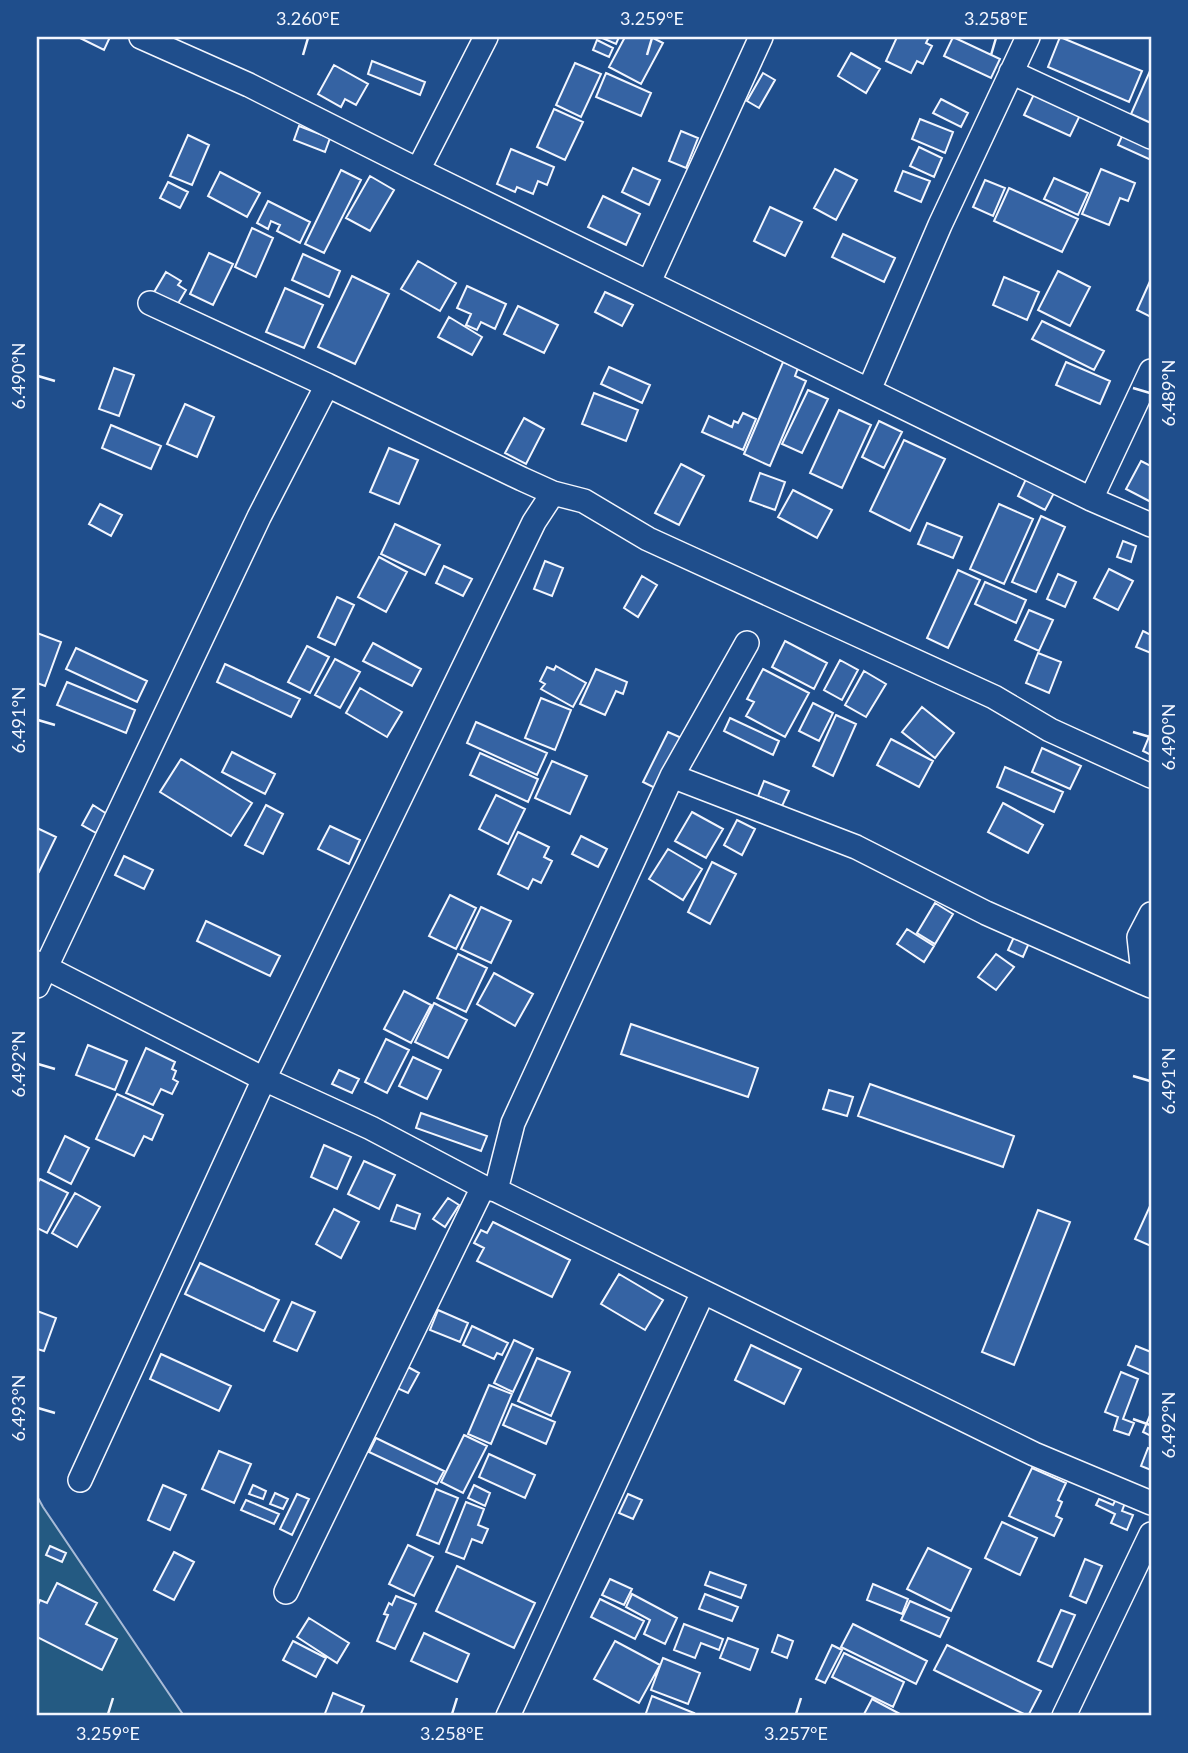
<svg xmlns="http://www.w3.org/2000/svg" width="1188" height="1753" font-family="Lato,sans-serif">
<rect width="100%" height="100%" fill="#1f4e8c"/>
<path fill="#245a82" stroke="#a8bbd7" stroke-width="2" d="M37,1496l6,11 141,209h-147z"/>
<path fill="#3563a3" stroke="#f2f6ff" stroke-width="2" d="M78,37h32l-6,13z
M600,37h19l-3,7z
M625,37h26l12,6 -22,41 -32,-17z
M897,37h32l-3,6 6,3 -9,18 -6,-3 -6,12 -25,-12z
M953,37l47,22 -9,19 -47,-22z
M1060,37l82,34 -13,31 -81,-35z
M597,40l16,8 -4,9 -16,-7z
M851,53l29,16 -14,24 -28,-17z
M372,61l53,21 -5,13 -52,-21z
M575,63l26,11 -20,43 -25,-12z
M334,65l34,19 -12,21 -11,-6 -4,8 -23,-13z
M1150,71l1,1v51l-20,-9z
M606,73l45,20 -10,23 -45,-19z
M763,73l12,7 -16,28 -12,-7z
M1036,90l46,21 -12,25 -46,-21z
M941,99l27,14 -7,14 -28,-14z
M554,109l29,13 -18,38 -28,-13z
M920,119l33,13 -8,21 -33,-14z
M299,126l31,12 -5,14 -31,-12z
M1126,127l25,12v21l-33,-15z
M681,131l17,7 -12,30 -17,-7z
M188,135l21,10 -17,40 -22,-9z
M919,147l23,11 -8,19 -24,-11z
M511,149l43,18 -7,18 -9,-4 -5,13 -16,-7 -2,5 -18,-8z
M633,168l27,12 -11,25 -27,-13z
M835,169l22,11 -21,40 -22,-12z
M1101,169l34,14 -7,18 -8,-3 -11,27 -27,-11z
M341,170l20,10 -37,73 -19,-9z
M903,171l27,10 -9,21 -26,-11z
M220,172l40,21 -13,24 -39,-21z
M370,176l24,14 -24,41 -24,-13z
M1054,178l34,15 -10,22 -34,-16z
M985,180l20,8 -12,28 -20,-9z
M168,182l20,10 -8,16 -20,-10z
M1009,188l69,31 -16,33 -68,-31z
M603,196l37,18 -14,31 -38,-18z
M268,201l42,21 -10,21 -23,-12 3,-6 -9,-4 -3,8 -11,-6z
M770,207l32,15 -17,34 -31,-15z
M252,228l21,10 -17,39 -21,-10z
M843,234l52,24 -11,24 -52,-25z
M209,253l24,11 -20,41 -23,-11z
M303,254l37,17 -11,26 -37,-17z
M418,261l38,22 -16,28 -39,-22z
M1058,271l32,16 -20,39 -32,-16z
M166,272l15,9 -3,4 8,5 -10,17 -23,-13z
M352,276l37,18 -34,70 -37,-17z
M1004,277l35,15 -12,28 -34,-15z
M1151,279v38l-14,-7z
M467,286l39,18 -11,25 -14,-7 -4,8 -11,-5 5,-11 -14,-6z
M285,288l38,17 -19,43 -38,-16z
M605,292l28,13 -11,21 -27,-14z
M518,306l40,19 -14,28 -40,-19z
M449,317l33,20 -10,18 -34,-18z
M1042,321l62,30 -10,19 -62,-31z
M783,362l15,6 -3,8 11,5 -36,85 -26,-12z
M1066,362l44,19 -10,23 -44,-19z
M609,367l41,18 -8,18 -41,-19z
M114,368l20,7 -15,41 -20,-7z
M808,390l20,9 -26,54 -20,-9z
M594,393l44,17 -12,31 -44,-17z
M185,404l29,13 -17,40 -30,-13z
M839,410l32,15 -29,63 -32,-15z
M743,413l13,6 -13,31 -41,-18 7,-16 23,11 2,-6 4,2z
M524,418l20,11 -18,35 -21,-11z
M879,421l23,11 -18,36 -22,-11z
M111,425l50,21 -10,23 -49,-21z
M904,440l41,19 -35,72 -40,-20z
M389,448l29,12 -19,44 -29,-12z
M1141,461l10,5v36l-25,-13z
M681,464l23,12 -25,49 -24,-12z
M760,473l25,9 -10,28 -25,-9z
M1026,479l28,14 -9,17 -27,-14z
M793,490l39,20 -15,28 -39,-21z
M100,504l22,11 -11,21 -22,-12z
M999,504l34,15 -29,65 -34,-15z
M1041,516l24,11 -29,65 -24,-10z
M927,523l35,14 -9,21 -35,-14z
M395,524l45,21 -15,30 -44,-21z
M1123,541l13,5 -5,16 -14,-5z
M379,557l28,15 -21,40 -28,-15z
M545,561l18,7 -11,28 -18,-7z
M444,566l28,13 -9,17 -27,-13z
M1109,569l24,12 -15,29 -24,-12z
M958,570l22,10 -32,68 -21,-10z
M1058,574l18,8 -11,25 -18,-8z
M642,576l15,9 -19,32 -14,-9z
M985,582l41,18 -10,23 -41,-19z
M337,597l17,8 -19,40 -17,-8z
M1029,610l24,10 -14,31 -24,-11z
M1143,631l8,4v18l-15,-6z
M37,633l24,9 -16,44 -8,-3z
M785,641l42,22 -13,26 -42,-22z
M373,643l48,26 -9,17 -49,-25z
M307,646l22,11 -19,36 -22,-11z
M76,648l71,33 -10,21 -71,-33z
M1038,653l23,9 -12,31 -23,-10z
M335,659l25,13 -20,36 -25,-13z
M840,660l18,10 -16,30 -18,-10z
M225,664l75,35 -9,18 -74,-35z
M556,666l30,17 -13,24 -32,-18 4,-5 -5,-3 7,-14 7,3z
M596,669l31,13 -4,12 -7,-3 -11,24 -25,-11z
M763,669l46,24 -24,44 -39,-21 8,-14 -7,-3z
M864,671l22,13 -20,33 -21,-12z
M67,682l68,28 -9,23 -69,-28z
M360,688l42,24 -15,25 -41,-24z
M541,698l30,12 -16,40 -30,-12z
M813,703l20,10 -14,28 -20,-10z
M922,707l32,26 -19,25 -33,-26z
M836,715l20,9 -23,52 -20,-10z
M730,718l49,23 -6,14 -49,-24z
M476,722l71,31 -10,22 -70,-32z
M668,732l16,7 -25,51 -16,-8z
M1151,732v23l-8,-4z
M891,739l42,22 -14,26 -42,-22z
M1042,748l39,18 -11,23 -38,-17z
M232,752l43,22 -10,20 -43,-22z
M480,753l58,26 -10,23 -58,-27z
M181,759l71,44 -21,33 -71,-44z
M552,761l35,15 -17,38 -35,-16z
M1005,767l58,25 -9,20 -57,-25z
M764,781l25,10 -7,15 -24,-10z
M496,795l29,14 -17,35 -29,-15z
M1003,803l40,22 -15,28 -40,-21z
M93,805l14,9 -11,19 -14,-8z
M266,805l17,9 -20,40 -18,-9z
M692,812l31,17 -17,29 -31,-17z
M737,820l18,9 -13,26 -18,-10z
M330,826l30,14 -11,24 -31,-15z
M37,828l19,9 -17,35 -2,-1z
M518,832l31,15 -5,10 8,4 -11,22 -8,-4 -5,10 -30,-15z
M581,836l26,13 -9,18 -26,-13z
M668,849l34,20 -19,31 -34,-21z
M124,856l29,14 -9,19 -29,-14z
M712,862l24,12 -26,50 -22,-12z
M450,895l26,13 -20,41 -27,-13z
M935,903l18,11 -18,30 -18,-11z
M481,907l30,14 -20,42 -30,-14z
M206,921l74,35 -10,20 -73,-35z
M907,929l27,17 -10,16 -27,-18z
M1014,937l15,6 -6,14 -15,-7z
M458,954l29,14 -21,44 -29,-14z
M996,954l18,13 -18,23 -18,-13z
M494,973l39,21 -18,32 -38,-22z
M404,991l27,14 -20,38 -27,-14z
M434,1003l33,17 -19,38 -33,-16z
M631,1024l127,44 -10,29 -127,-43z
M386,1039l23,11 -22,43 -22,-11z
M88,1045l39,16 -12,29 -39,-15z
M146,1048l29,14 -3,7 4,2 -3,8 5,3 -6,12 -11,-5 -8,16 -27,-12z
M413,1057l28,13 -14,29 -28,-13z
M339,1070l20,9 -7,14 -20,-9z
M870,1084l144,52 -11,31 -145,-51z
M829,1090l24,7 -6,19 -24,-7z
M117,1094l46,21 -11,25 -8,-4 -10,20 -38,-17z
M421,1113l66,23 -6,15 -65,-23z
M65,1136l24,12 -18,36 -23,-12z
M324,1145l27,12 -14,32 -26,-12z
M364,1161l31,14 -16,34 -31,-15z
M40,1179l28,14 -21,40 -10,-5v-44z
M75,1193l25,14 -23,40 -25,-14z
M448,1198l11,7 -14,22 -12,-8z
M397,1205l23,9 -5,15 -24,-8z
M1150,1206h1v40l-16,-7z
M334,1209l25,13 -18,36 -25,-14z
M1038,1210l32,12 -56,143 -32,-13z
M493,1222l77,38 -18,37 -75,-36 7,-13 -10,-5 7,-13 6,3z
M200,1263l79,37 -15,31 -79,-37z
M619,1274l44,26 -18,30 -44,-26z
M292,1302l23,10 -18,39 -23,-10z
M438,1310l30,13 -8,19 -30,-12z
M37,1311l19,7 -12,33 -7,-2z
M472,1326l36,17 -6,12 -5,-2 -3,6 -31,-14z
M514,1340l19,9 -20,43 -19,-9z
M751,1345l50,24 -17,35 -49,-24z
M1136,1346l15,6v23l-23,-10z
M161,1354l70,32 -12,25 -69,-32z
M537,1358l33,14 -19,44 -33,-15z
M408,1367l11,6 -11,20 -11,-5z
M1121,1372l17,7 -15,40 11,4 -5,12 -15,-5 4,-13 -13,-5z
M489,1385l23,9 -21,50 -23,-10z
M512,1404l43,18 -9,22 -43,-19z
M1151,1413v23l-8,-4z
M464,1435l23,11 -24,47 -22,-11z
M376,1438l68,33 -7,13 -68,-32z
M1148,1448l3,1v21l-10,-4z
M219,1451l32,13 -17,39 -32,-14z
M489,1454l46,21 -10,23 -46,-21z
M1032,1468l34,15 -8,17 4,2 -6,14 6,3 -8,17 -45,-20z
M163,1485l23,10 -16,35 -22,-10z
M253,1485l13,6 -3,8 -14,-5z
M474,1485l16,8 -5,13 -17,-8z
M436,1489l22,9 -19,46 -22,-9z
M275,1493l13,6 -5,10 -13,-5z
M297,1494l12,5 -17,36 -12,-6z
M628,1494l14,6 -9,19 -14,-6z
M1099,1499l14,6 3,-6 9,4 -3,8 11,4 -6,15 -16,-7 4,-9 -19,-9z
M246,1500l33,14 -5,10 -33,-14z
M466,1502l18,7 -6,16 10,4 -6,14 -10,-4 -8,20 -18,-7z
M1002,1522l35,16 -17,37 -35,-17z
M408,1545l25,12 -19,39 -25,-12z
M50,1546l16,7 -4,9 -16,-7z
M928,1548l43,21 -20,42 -44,-22z
M174,1552l20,10 -20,38 -20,-10z
M1085,1559l17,7 -16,37 -16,-7z
M457,1566l78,37 -21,45 -78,-37z
M710,1572l36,13 -5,13 -36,-13z
M610,1579l22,10 -8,16 -22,-10z
M57,1583l40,20 -11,21 31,15 -15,31 -65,-33v-30l3,-7 7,3z
M873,1584l35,15 -6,15 -35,-14z
M632,1594l45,24 -12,26 -21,-10 6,-14 -24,-13z
M705,1594l33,13 -6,14 -33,-12z
M396,1596l20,8 -21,45 -18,-8 11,-26 -4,-1 5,-11 3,2z
M600,1599l44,22 -9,18 -44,-22z
M910,1601l39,17 -9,19 -39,-17z
M1061,1610l14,5 -23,52 -14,-6z
M309,1618l40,25 -12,20 -40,-26z
M684,1624l39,15 -4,11 -18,-7 -6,15 -21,-8z
M853,1624l74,37 -11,23 -75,-37z
M424,1633l45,21 -12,28 -46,-21z
M778,1635l15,6 -6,17 -15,-6z
M728,1638l30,11 -8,21 -30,-12z
M293,1641l33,17 -10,19 -33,-17z
M615,1641l45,24 -21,38 -45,-24z
M832,1645l10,5 -17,33 -9,-4z
M947,1645l94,46 -13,25 -94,-46z
M844,1653l60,29 -11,25 -61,-30z
M663,1658l37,15 -12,31 -37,-14z
M333,1693l31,13 -4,10h-36z
M652,1696l42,17 -2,3h-47z
M872,1699l30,16 -1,1h-38z"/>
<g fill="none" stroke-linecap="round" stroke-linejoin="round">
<defs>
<path id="minor" d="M141,37l108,48 169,85 673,329 60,26
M1011,72l140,65
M418,170l68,-133
M649,282l112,-245
M150,303l177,82
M869,390l71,-165 88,-188
M1091,499l60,-128
M672,776l184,71 130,66 158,70
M1151,914l-12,23 5,46 7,3
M37,963l227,116 107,49 112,59 13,3 538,264 117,49
M37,986l222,-469 68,-132 195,94 31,14 31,8 64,38 346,158 56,33 101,46
M496,1190l17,-67 159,-347 75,-133
M80,1480l184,-401 270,-557 19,-29
M286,1592l197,-405
M508,1716l195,-424
M1064,1716l87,-182"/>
</defs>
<use href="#minor" stroke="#f2f6ff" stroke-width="26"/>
<use href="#minor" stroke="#1f4e8c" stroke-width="23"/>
</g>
<path fill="none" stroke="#f2f6ff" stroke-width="2.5" d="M303,55l5,-17M647,55l5,-17M991,55l5,-17M38,376l17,5M1133,388l17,5M38,720l17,5M1133,732l17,5M38,1064l17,5M1133,1076l17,5M38,1408l17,5M1133,1419l17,6M108,1714l5,-16M452,1714l5,-16M796,1714l5,-16"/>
<rect width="1188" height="1753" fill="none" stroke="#1f4e8c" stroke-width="77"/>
<rect x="38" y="38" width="1112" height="1676" fill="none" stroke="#f2f6ff" stroke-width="2.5"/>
<g font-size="18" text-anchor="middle" fill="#f2f6ff">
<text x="308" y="25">3.260°E</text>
<text x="652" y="25">3.259°E</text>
<text x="996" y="25">3.258°E</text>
<text transform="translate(19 376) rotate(-90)" y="6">6.490°N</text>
<text transform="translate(1169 393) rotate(-90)" y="6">6.489°N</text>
<text transform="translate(19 720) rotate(-90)" y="6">6.491°N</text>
<text transform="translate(1169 737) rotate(-90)" y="6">6.490°N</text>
<text transform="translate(19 1064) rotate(-90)" y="6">6.492°N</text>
<text transform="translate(1169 1081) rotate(-90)" y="6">6.491°N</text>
<text transform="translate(19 1408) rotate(-90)" y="6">6.493°N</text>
<text transform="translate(1169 1425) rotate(-90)" y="6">6.492°N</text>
<text x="108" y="1740">3.259°E</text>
<text x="452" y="1740">3.258°E</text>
<text x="796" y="1740">3.257°E</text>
</g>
</svg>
